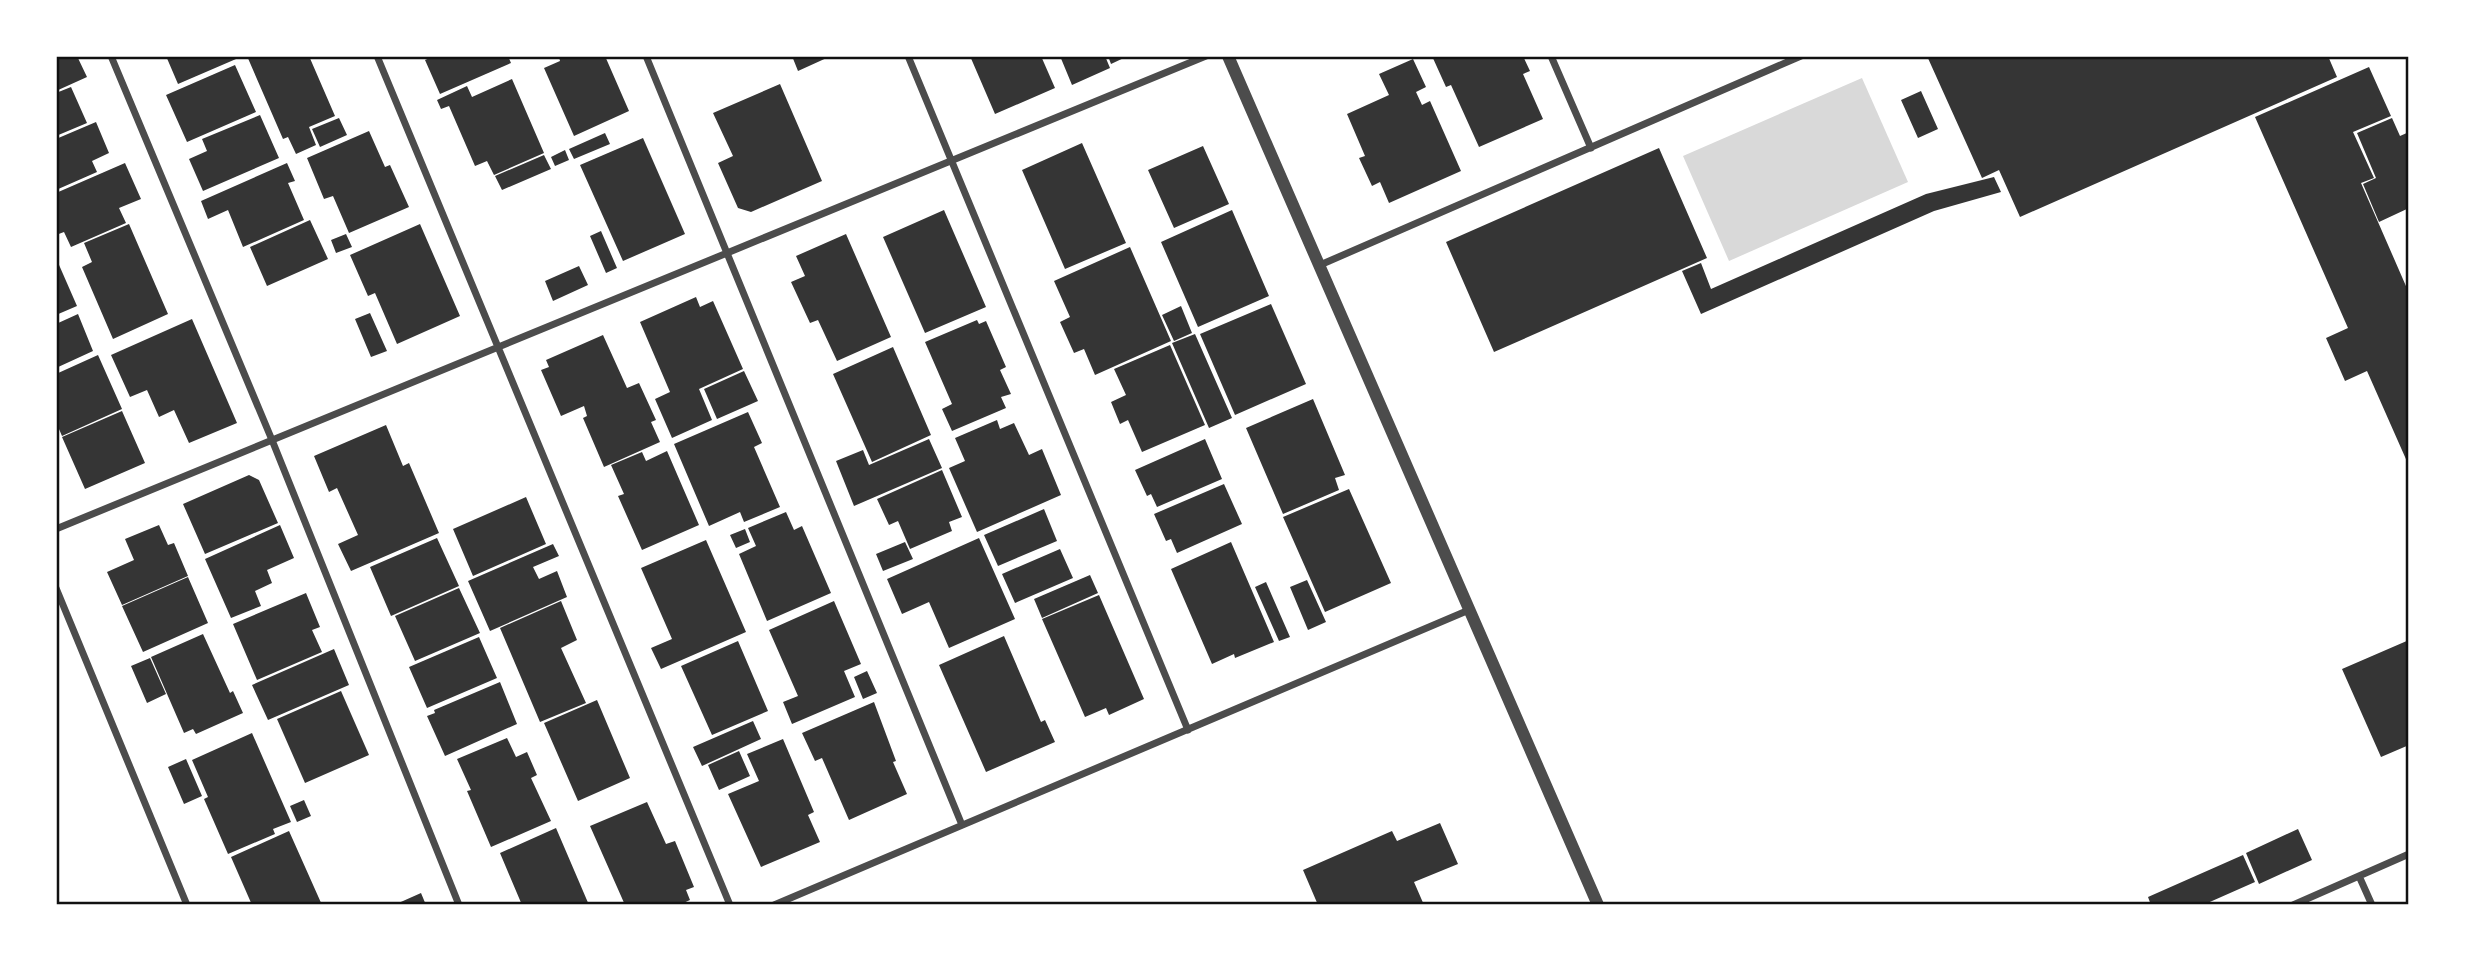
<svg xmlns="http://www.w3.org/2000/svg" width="2465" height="961" font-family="Mulish,sans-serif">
<rect width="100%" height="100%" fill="#fff"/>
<path fill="#d9d9d9" d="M1862,78l46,104 -179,79 -46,-105z"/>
<path fill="#353535" d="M62,56h15l10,21 -31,14v-33z
M166,56h77l-65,28z
M247,56h62l26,60 -26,11 7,18 -20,9 -8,-17 -5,2z
M434,56h74l3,7 -71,31 -15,-34z
M562,56h43l24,55 -55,25 -30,-68 16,-7 -1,-4z
M792,56h39l-33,15z
M970,56h71l14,32 -60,26z
M1060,56h45l5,12 -38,17z
M1108,56h20l-17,8z
M1432,56h91l7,15 -7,3 20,45 -64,28 -28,-62 -5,2z
M1927,56h401l9,21 -317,140 -21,-47 -17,8z
M1413,59l13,28 -10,5 6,13 8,-4 31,70 -72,32 -9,-21 -8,4 -13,-28 6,-2 -18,-42 42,-19 -10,-21z
M235,65l21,47 -69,30 -21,-47z
M2369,67l22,49 -38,16 21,46 -13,5 48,110v173l-42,-95 -22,10 -19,-43 22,-10 -93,-211z
M512,79l32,74 -50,22 -7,-14 -12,5 -26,-60 -8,3 -4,-9 30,-14 5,11z
M780,84l42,97 -71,31 -13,-4 -20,-45 15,-7 -20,-43z
M71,87l16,36 -31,13v-43z
M1921,91l17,38 -20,9 -17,-38z
M260,115l19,43 -76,33 -14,-32 18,-8 -5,-12z
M339,118l8,17 -27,12 -8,-18z
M2392,118l8,18 9,-4v76l-30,14 -16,-38 13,-6 -19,-45z
M96,122l13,31 -17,8 5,11 -41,18v-51z
M369,131l16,36 5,-2 19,42 -60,26 -16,-37 -9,3 -17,-41z
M605,133l5,11 -36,15 -5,-10z
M643,138l42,96 -62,27 -43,-96z
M1082,143l44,100 -61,26 -43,-99z
M1203,146l26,58 -55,24 -26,-58z
M1659,148l48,110 -213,94 -48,-110z
M565,150l4,10 -14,6 -4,-9z
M544,155l7,14 -49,21 -7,-14z
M125,163l16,36 -22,9 7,15 -55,24 -7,-15 -8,3v-42z
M287,163l8,18 -7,2 16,37 -61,27 -15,-37 -20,9 -7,-18z
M1994,177l7,15 -67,19 -233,103 -19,-43 19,-8 10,26 215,-95z
M944,210l42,97 -61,26 -42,-96z
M1232,210l37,86 -71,31 -37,-85z
M310,220l18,39 -61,27 -17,-39z
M129,224l39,90 -55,25 -31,-72 10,-5 -8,-19z
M420,224l40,92 -63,28 -22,-51 -7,3 -18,-41z
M601,231l16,37 -11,5 -16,-37z
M346,234l6,13 -16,6 -5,-13z
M846,234l45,103 -54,24 -19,-41 -8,3 -19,-41 14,-6 -9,-20z
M1130,247l41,94 -76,34 -11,-26 -10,4 -14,-31 10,-5 -16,-36z
M56,258l21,48 -21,9z
M579,266l9,19 -35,16 -8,-20z
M696,297l4,10 13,-6 30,68 -44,20 13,31 -40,18 -17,-39 15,-7 -30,-70z
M1271,304l35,80 -71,31 -35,-81z
M1181,306l11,27 -18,8 -12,-26z
M370,313l17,38 -16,6 -16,-38z
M78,314l15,37 -37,17v-44z
M192,319l45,104 -48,20 -15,-33 -15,7 -12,-27 -17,7 -19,-42z
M977,320l2,4 7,-3 20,46 -6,3 11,24 -10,3 5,11 -54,23 -10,-22 10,-5 -27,-62z
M1195,334l37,84 -23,10 -37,-85z
M603,335l24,53 12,-5 17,37 -5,2 9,20 -56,25 -21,-49 4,-2 -3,-10 -23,10 -20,-46 8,-3 -3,-7z
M1170,345l35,80 -63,27 -14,-32 -8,4 -9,-22 15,-7 -12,-26z
M893,347l38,88 -59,27 -39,-88z
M98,355l24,54 -60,27 -6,-14v-48z
M744,371l14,30 -41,18 -13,-30z
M1313,399l32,76 -10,3 4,12 -56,24 -37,-86z
M122,411l23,52 -60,26 -23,-52z
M748,412l14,31 -8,4 26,60 -36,15 -4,-10 -31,14 -35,-82z
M997,420l3,9 14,-6 15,32 13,-6 19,46 -84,37 -28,-64 16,-7 -10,-23z
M386,425l17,41 6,-3 30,70 -88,38 -13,-27 20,-9 -21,-47 -8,4 -15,-36z
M929,439l13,29 -88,38 -18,-45 27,-11 6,15z
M1205,439l17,40 -65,28 -6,-13 -4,2 -12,-26z
M667,451l32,74 -57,25 -24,-54 6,-2 -13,-29 31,-13 4,9z
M942,470l20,47 -13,5 3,9 -42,18 -12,-28 -9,4 -12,-26z
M249,475l10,5 19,43 -73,31 -22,-50z
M1224,484l18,40 -65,29 -6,-14 -5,2 -12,-27z
M1349,489l42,94 -66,29 -42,-95z
M526,497l20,47 -73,32 -20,-47z
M1044,509l13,32 -59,25 -14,-31z
M786,512l8,18 8,-4 29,67 -64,28 -28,-67 17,-8 -8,-18z
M159,525l9,20 6,-2 14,33 -66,29 -15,-33 27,-12 -9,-21z
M280,525l14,33 -27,12 5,13 -17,8 6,15 -30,12 -26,-59z
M745,529l5,13 -14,6 -6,-13z
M437,538l22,48 -68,30 -21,-49z
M979,538l36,81 -66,29 -20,-46 -27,12 -15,-35z
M706,540l40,92 -85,37 -10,-21 21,-9 -31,-71z
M905,542l8,17 -30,12 -7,-17z
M1231,542l43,100 -39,16 -1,-4 -22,10 -41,-95z
M553,544l6,12 -26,11 6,12 18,-8 10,26 -77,34 -22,-50z
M1060,549l13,29 -58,25 -13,-29z
M1090,575l8,18 -56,25 -8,-19z
M188,577l20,46 -65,29 -21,-46z
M1307,580l19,42 -18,8 -18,-43z
M1266,582l24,55 -11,4 -24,-54z
M459,588l21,45 -65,28 -20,-45z
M306,593l14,34 -8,3 10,22 -65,28 -24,-56z
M1099,595l45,104 -35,16 -3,-7 -21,9 -43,-98z
M561,601l16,39 -16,8 25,55 -46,19 -40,-94z
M834,601l27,63 -17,7 11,26 -63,27 -9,-22 15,-6 -29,-66z
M203,634l27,59 3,-2 10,22 -47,21 -3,-5 -9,4 -33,-76z
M1004,636l37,86 4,-2 10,22 -69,30 -47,-107z
M479,637l18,41 -70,30 -18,-41z
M2409,640v105l-28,12 -39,-88z
M738,641l30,70 -56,24 -31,-69z
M334,649l15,36 -81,35 -16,-35z
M150,658l16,36 -19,9 -16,-37z
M867,671l10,22 -14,6 -9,-22z
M500,682l17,42 -72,32 -18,-40 8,-3 -1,-3z
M341,691l28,64 -64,28 -28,-64z
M597,700l33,78 -52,23 -34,-78z
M874,702l22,59 -3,1 14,32 -58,26 -27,-62 -7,3 -13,-28z
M753,721l8,18 -59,27 -9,-19z
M252,733l39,89 -18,7 2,5 -47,20 -24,-55 4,-2 -16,-37z
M507,738l9,19 11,-5 10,23 -6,3 20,43 -60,26 -24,-56 4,-1 -14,-31z
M783,739l31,73 -6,3 12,27 -59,25 -33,-73 31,-13 -12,-27z
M739,751l11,25 -31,14 -11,-25z
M186,759l16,37 -18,8 -16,-37z
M304,800l7,16 -14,6 -7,-16z
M647,802l19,42 9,-3 19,46 -8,3 4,10 -11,5h-54l-35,-79z
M1440,823l18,41 -44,18 10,23h-106l-15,-35 89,-39 5,10z
M556,828l33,77h-67l-22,-52z
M2298,829l14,31 -53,24 -13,-31z
M289,831l33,74h-70l-21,-48z
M2243,855l12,27 -52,23h-52l-3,-8z
M421,893l5,12h-32z"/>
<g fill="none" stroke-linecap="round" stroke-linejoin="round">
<path stroke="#4c4c4c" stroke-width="7" d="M111,56l161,384 187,465
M377,56l353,849
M646,56l316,769
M908,56l280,674
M1551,56l40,92
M1320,265l481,-209
M56,529l1150,-473
M56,588l131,317
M2359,876l13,29
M774,905l695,-295
M2293,905l116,-51"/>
<path stroke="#4c4c4c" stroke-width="12" d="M1228,56l370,849"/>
</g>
<rect width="2465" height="961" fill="none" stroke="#ffffff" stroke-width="116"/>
<rect x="58" y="58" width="2349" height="845" fill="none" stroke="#111" stroke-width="2.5"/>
</svg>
